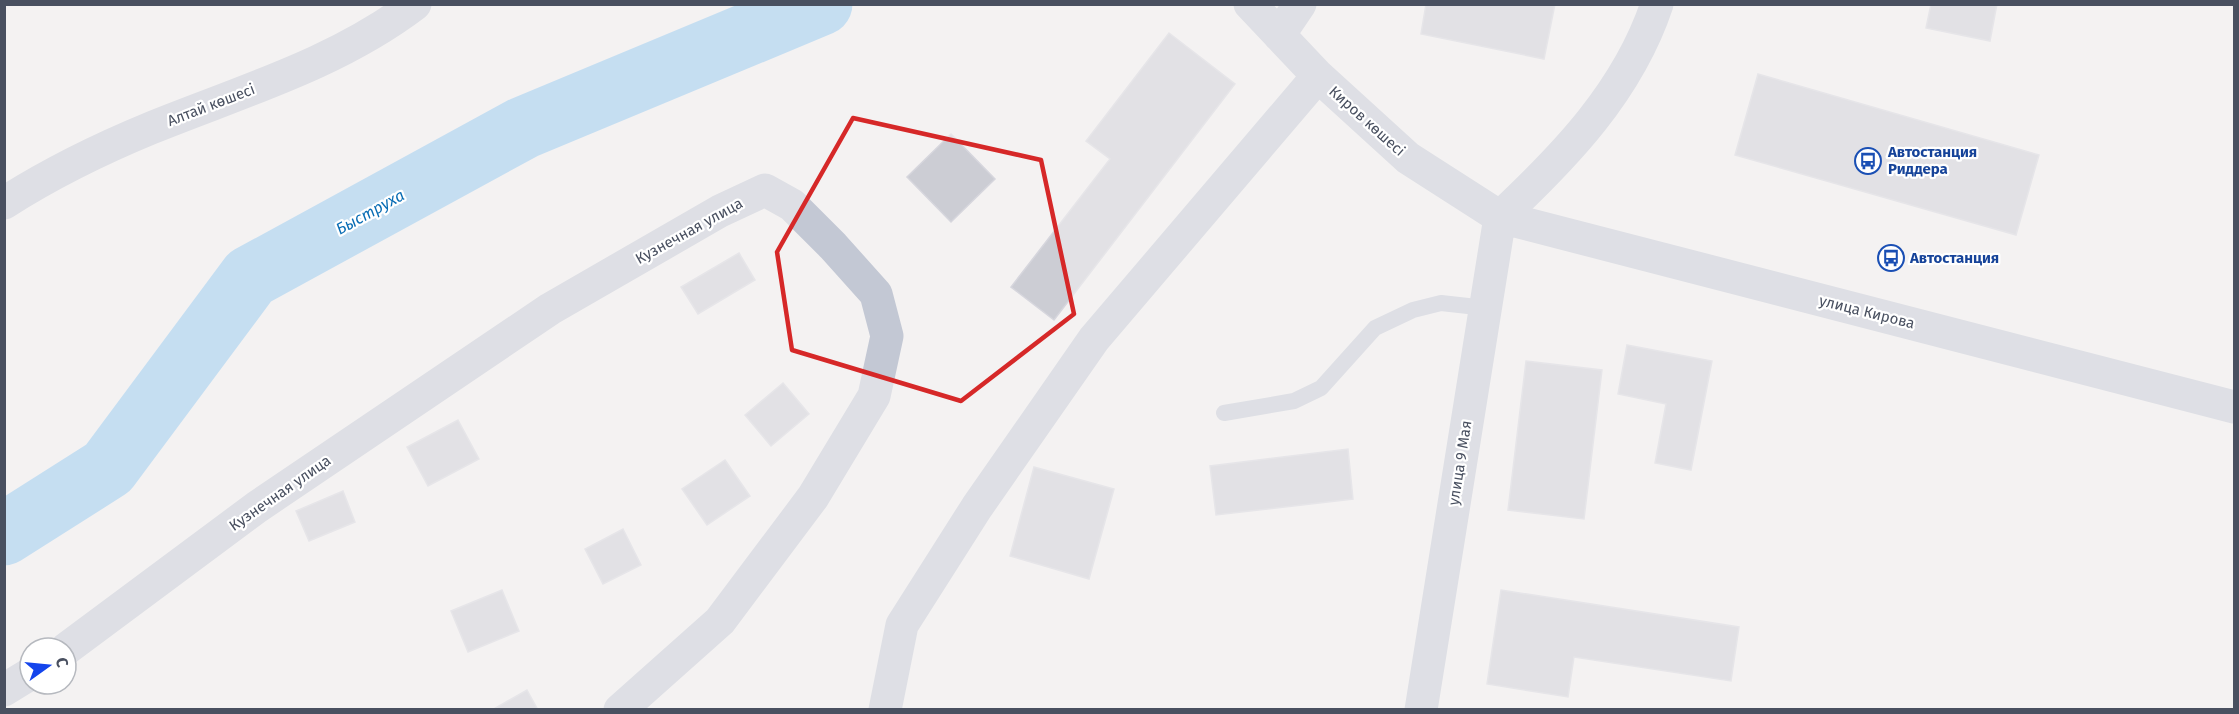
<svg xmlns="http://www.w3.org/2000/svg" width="2239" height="714" font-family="'Fira Sans',sans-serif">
<rect width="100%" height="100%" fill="#f4f2f2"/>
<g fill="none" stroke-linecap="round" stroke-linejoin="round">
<path stroke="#8dc6f0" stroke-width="63" d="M4,534l104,-66 142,-191 273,-149 298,-124"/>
</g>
<path fill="#cccdd4" stroke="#d6d6dd" stroke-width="1.5" d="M1426,4h129l-11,55 -123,-25z
M1931,4h66l-7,37 -64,-13z
M1169,33l66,51 -181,236 -43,-33 99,-128 -24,-18z
M1758,74l281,81 -23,80 -281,-80z
M951,134l44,45 -44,43 -44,-45z
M739,253l16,27 -57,34 -17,-27z
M1627,345l85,16 -21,109 -36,-7 11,-59 -48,-10z
M1526,361l76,9 -18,149 -76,-9z
M783,383l26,31 -38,32 -26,-31z
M458,420l21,39 -51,27 -21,-39z
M1348,449l5,50 -137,16 -6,-49z
M725,460l25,36 -43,29 -25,-36z
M1034,467l80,22 -25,90 -79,-23z
M343,491l12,31 -46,19 -13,-30z
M623,529l18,36 -38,19 -18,-35z
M502,590l17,41 -51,21 -17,-41z
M1501,590l238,37 -8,54 -157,-24 -6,40 -81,-13z
M527,690l11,20h-46z"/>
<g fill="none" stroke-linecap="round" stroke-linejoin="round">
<path stroke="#c3c8d4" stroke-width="16" d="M1224,413l70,-12 27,-13 54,-60 38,-18 28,-7 45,5"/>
<path stroke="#c3c8d4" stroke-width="33" d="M1250,4l68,72 90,82 92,59 734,190
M1279,35l21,-31
M4,203c47,-30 96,-54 147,-75 91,-37 185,-64 264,-124
M1500,217c65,-61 128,-126 157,-213
M66,649l191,-142 293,-198 170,-98 45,-21 27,15 41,41 43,48 11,42 -13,60 -61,101 -93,124 -100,89
M4,690l26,-16
M885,710l17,-85 75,-118 117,-168 224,-263
M1421,710l79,-493"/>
</g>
<path d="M0 0H2239V714H0ZM853,118l188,42 33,154 -113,87 -169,-51 -15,-98z" fill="#f4f2f2" fill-opacity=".55" fill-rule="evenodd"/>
<path fill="none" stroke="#d62828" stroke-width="4.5" stroke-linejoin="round" d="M853,118l188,42 33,154 -113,87 -169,-51 -15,-98z"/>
<defs>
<symbol id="bus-ring" viewBox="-11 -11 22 22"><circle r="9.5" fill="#fff" stroke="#1a4fb4" stroke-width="1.5"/><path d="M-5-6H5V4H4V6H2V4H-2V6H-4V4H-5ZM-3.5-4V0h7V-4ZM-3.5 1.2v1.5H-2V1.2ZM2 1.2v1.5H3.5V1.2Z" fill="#1a4fb4"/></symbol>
</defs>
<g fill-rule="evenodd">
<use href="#bus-ring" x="1853" y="146" width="30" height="30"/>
<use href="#bus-ring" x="1876" y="243" width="30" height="30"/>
</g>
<g text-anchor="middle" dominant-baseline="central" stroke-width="4.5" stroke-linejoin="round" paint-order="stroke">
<g font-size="15" fill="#495060" stroke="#fff">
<text transform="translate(211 105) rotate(-21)">Алтай көшесі</text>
<text transform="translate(1367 121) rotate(42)">Киров көшесі</text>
<text transform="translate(689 231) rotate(-29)">Кузнечная улица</text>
<text transform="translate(1867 312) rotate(14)">улица Кирова</text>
<text transform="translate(1460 463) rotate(-81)">улица 9 Мая</text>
<text transform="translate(280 493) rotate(-35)">Кузнечная улица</text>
</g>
<g font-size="15" font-weight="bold" fill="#164399" stroke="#fff" text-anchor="start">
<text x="1888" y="152">Автостанция<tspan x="1888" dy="17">Риддера</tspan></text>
<text x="1910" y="258">Автостанция</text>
</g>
<g font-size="16" font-style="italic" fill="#086cb4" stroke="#fff">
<text transform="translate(370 212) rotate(-29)">Быструха</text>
</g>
</g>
<rect width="2239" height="714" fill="none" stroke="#495060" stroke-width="12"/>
<g transform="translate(48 666) rotate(75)"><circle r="28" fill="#ffffff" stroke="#b6b9bf" stroke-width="1.5"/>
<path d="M0-4.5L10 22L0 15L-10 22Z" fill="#1445ec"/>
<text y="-9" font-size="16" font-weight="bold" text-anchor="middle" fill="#495060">С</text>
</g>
</svg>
